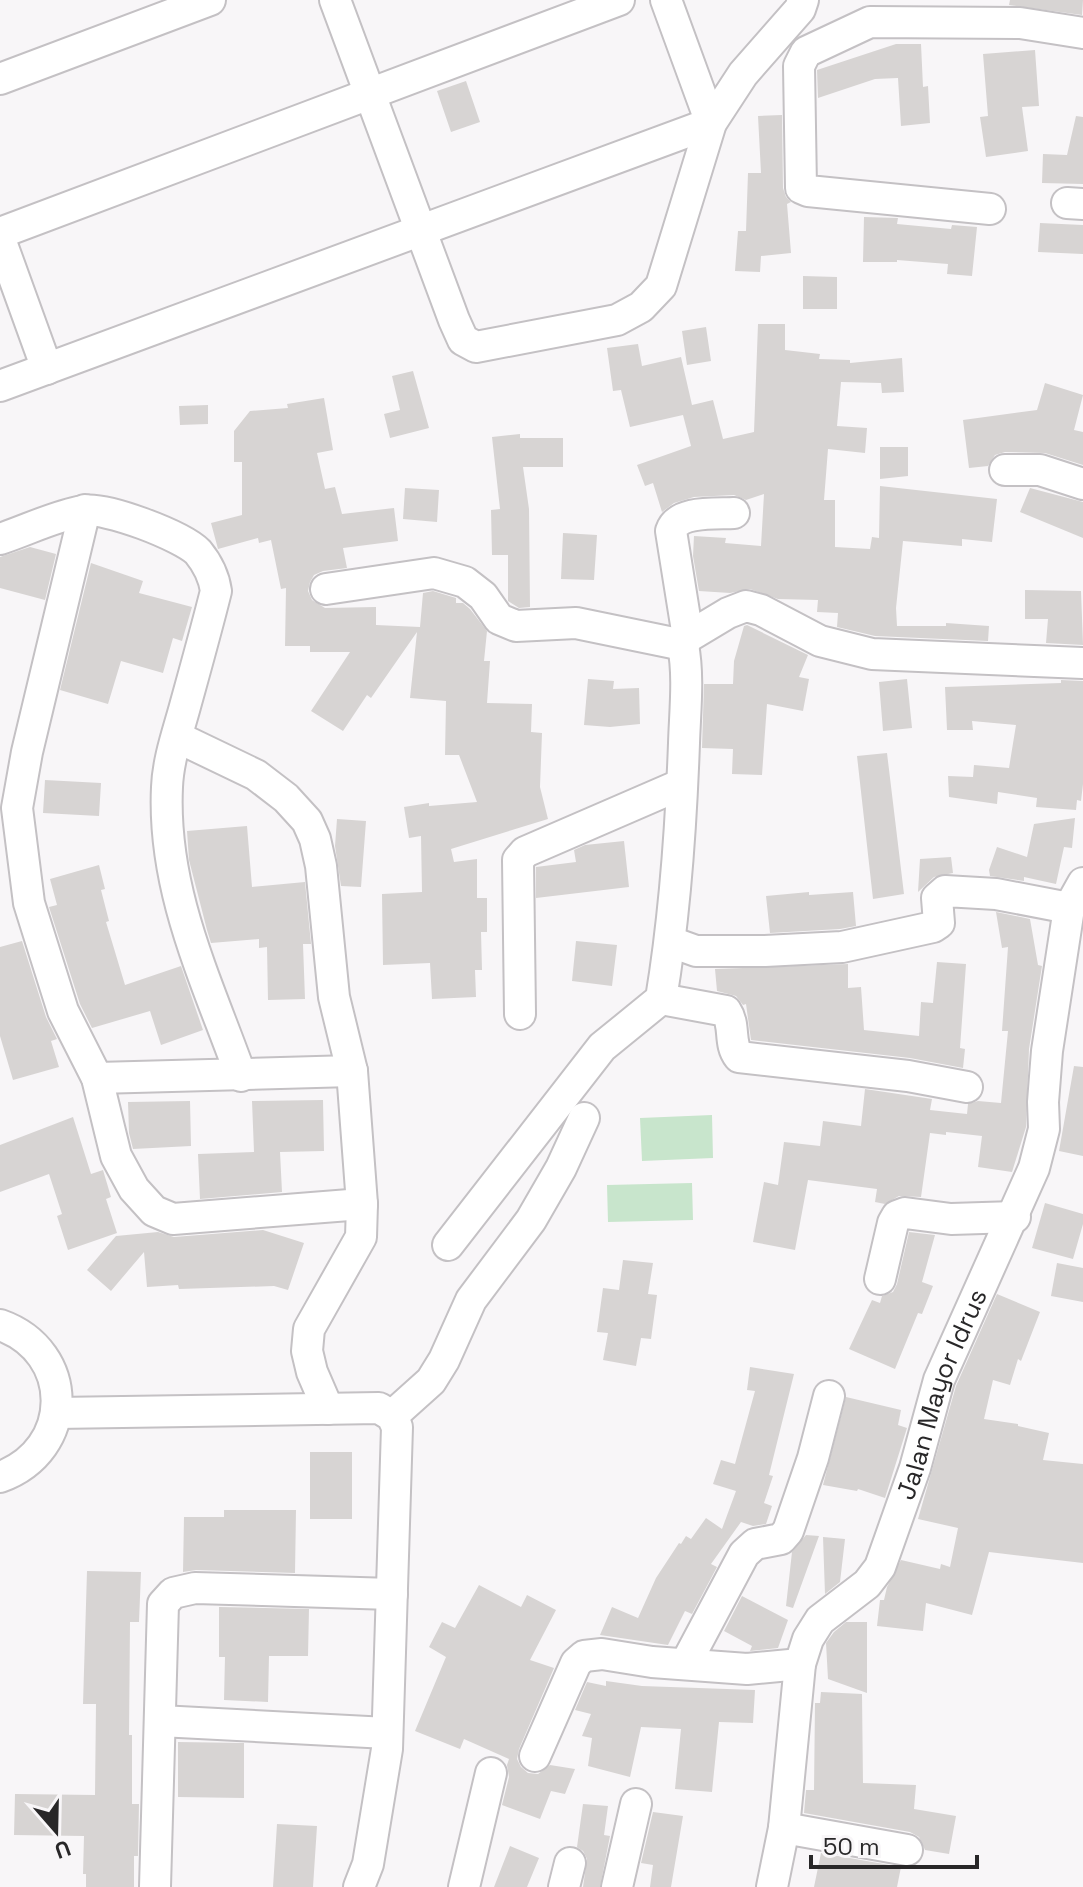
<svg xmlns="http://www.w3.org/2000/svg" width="1083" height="1887" font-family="'Space Grotesk',sans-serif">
<rect width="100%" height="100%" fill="#f8f6f8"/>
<path fill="#c8e5cc" d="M712,1115l1,43 -71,3 -2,-43z
M692,1183l1,37 -85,2 -1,-37z"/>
<path fill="#d7d4d3" d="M1010,0h73l-1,15 -73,-10z
M896,44h25l2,43 5,-1 2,37 -29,3 -3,-48 -23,1 -57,19 -1,-28z
M1035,50l4,56 -17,1 6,44 -42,6 -6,-40 8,-1 -5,-62z
M466,81l14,41 -29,10 -14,-41z
M782,115l1,73 3,9 5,5 -4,2 4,49 -30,3 -1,16 -25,-1 3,-40h8l2,-58h13l-3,-57z
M1076,116l7,1v67l-41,-1 1,-29 24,1z
M864,217l34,1 -1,6 54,5 1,-4 25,2 -5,49 -25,-2 1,-10 -51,-4v2h-34z
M1040,223l43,2v29l-45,-2z
M803,276l34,1v32h-34z
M758,324h27v26l35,4 -1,5 31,1v3l52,-5 2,34 -22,1 -1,-10 -40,-1 -4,44 30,2 -2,25 -37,-4 -4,51h11v47l35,2 2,-12 7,1 1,-52 117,13 -5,43 -30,-3v7l-59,-5 -7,67 1,18h49v-3l43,3 -1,15 -113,-5 -38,-9 1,-14 -21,-1 1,-12 -40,-1 -28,-10 -20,4 -31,-2 -6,-35 1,-20 32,2 -1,5 36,3 3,-52 -18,6 -12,-5 -40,2 -20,6 -12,9 -9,-29 -8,3 -8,-21 54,-19 -8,-31 -53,12 -9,-37 -8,1 -6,-43 31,-4 4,22 39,-9 11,48 21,-5 10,39 31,-7z
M706,327l5,34 -24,4 -5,-34z
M413,371l16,57 -39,10 -6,-24 16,-4 -8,-34z
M1045,383l38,12 -9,35 9,2v33l-38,-12 -40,-1 -10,3 -7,11 -19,2 -6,-48 74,-10z
M324,398l9,52 -16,3 8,36 10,-2 7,27 52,-6 4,33 -55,7 4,20 -24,3 -9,4 -4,7 -2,9 4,9 13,8 51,-1v18l44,2 3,-34 10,-2 23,7v5h7l7,6 17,22 -3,30h6l-3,42 45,1 -1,28 11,1 -2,54 8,32 -97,30 3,13 23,-3v39h10v34h-6l1,38h-7l1,27 -44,2 -2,-36 -47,2 -1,-71 40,-2 -1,-56 -12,2 -5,-31 25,-4v3l48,-4 -18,-47h-14l1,-54 -36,-3 7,-66 -46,66 -4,-3 -24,36 -32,-20 39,-59h-40v-6h-25l1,-58 -5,1 -10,-49 -12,3 -1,-5 -40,11 -7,-26 31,-8v-53h-8v-31l16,-20 38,-3 -1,-4z
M208,405v19l-28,1 -1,-19z
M520,434v4h43v29h-40l6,42 1,98 -11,1 -11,-7v-46h-16l-1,-45 9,-1 -8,-72z
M880,447h28v29l-28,3z
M405,488l34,2 -2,32 -34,-3z
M1030,488l53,14v36l-63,-26z
M563,533l34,2 -3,45 -33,-1z
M30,547l26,7 -11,46 -45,-12v-31z
M91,563l52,18 -4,12 53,14 -10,34 -9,-3 -10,35 -42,-12 -13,43 -48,-14z
M1025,590l56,1 2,54 -37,-2 2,-24h-23z
M747,625l61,30 -9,22 10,2 -6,32 -36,-7 -5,71 -30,-1 1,-25 -31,-1 2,-64h29l1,-23 10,-35z
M588,679l26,2 -1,8 26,-1 1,36 -30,3 -26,-2z
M907,679l5,49 -29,3 -4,-49z
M1061,680l22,1v103l-2,17 -4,-1 -1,10 -40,-3 1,-9 -39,-6 -1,12 -48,-7 -1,-21 25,1 1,-12 35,3 7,-43 -44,-4 1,9h-26l-2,-43 116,-4z
M887,753l17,141 -31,5 -16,-143z
M45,780l56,3 -2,33 -56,-3z
M1075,818l-3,30 -8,-1 -8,37 -32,-7v4l-34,-5 -1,-6 8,-23 30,10 7,-33z
M337,819l29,2 -5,66 -20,-1 -6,-40z
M247,826l5,61 53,-5 6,62h-8l2,55 -37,1 -1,-53 -8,1v-9l-48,4 -4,-13 -18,-70 -2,-29z
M624,841l5,46 -93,11v-31l40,-5 -2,-12 11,-5z
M951,857l2,16 -19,4 -16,15 2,-33z
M99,865l6,24 -4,1 8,31 -3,1 19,63 56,-19 22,64 -42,15 -11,-34 -58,17 -12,-24 -31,-97 8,-2 -7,-26z
M809,892v3l44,-3 3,34 -16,3 -70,4 -4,-37z
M996,912l34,7 8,46 4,1 -13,83 -3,78 -14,45 -34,-5 4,-31 -36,-4v3l-16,-2 -9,64 -22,-1 -14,8 -10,-2 2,-13 -69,-9 -13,70 -42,-8 11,-60 14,3 6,-43 36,4 3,-25 38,5 4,-37 67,10 -2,11 37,4 1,-10 10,-3 23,2 7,-72h-6l6,-84 -6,1z
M22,941l24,76 11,22 -6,2 8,26 -46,13 -13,-44v-89z
M576,941l41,4 -5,41 -40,-5z
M937,962l29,2 -6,84 5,1 -2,19 -53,-10 -159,-18 -5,-36 -3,1 -7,-9 -19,-5 -2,-22 133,-5v24l13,-1 3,43 55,6 2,-34 12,1z
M1074,1066l9,1v89l-24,-5z
M323,1100l1,51 -44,1 2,40 -82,7 -2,-45 56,-2 -2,-51z
M190,1101l1,45 -58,3 -4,-16 -1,-31z
M73,1117l18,57 12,-4 8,27 -5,2 11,34 -49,17 -11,-34 5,-2 -13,-40 -49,18v-47z
M1045,1203l38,11v10l-10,35 -41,-11z
M263,1230l41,13 -16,47 -14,-4 -95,3 -1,-4 -31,2 -3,-35 -33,39 -24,-21 29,-34 42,-4 16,5z
M909,1232l26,3 -13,47 11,4 -11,28 -4,-1 -23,56 -46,-20 23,-49 8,3 2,-7 11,-4 4,-8z
M623,1260l30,3 -5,31 9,1 -6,44 -10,-1 -5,28 -33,-6 5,-27 -11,-1 6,-44 16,2z
M1057,1263l26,5v34l-32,-6z
M997,1294l43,18 -19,49 -3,-2 -8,26 -17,-5 -9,39 34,5v2l31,7 -6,27 40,4v99l-94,-11 -17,63 -46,-12 -3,28 -46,-5 3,-26h4l3,-13 14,-27 39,9 1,-5 9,3 8,-39 -40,-9 38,-133z
M750,1367l44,7 -25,101 4,1 -9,27 8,3 -6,18 -13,2 -12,-4 -30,42 6,3 -25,47 -7,-3 -17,34 -68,-10 12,-28 26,11 18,-40 23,-35 2,1 5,-8 5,3 15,-21 16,11 14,-38 -23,-7 8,-24 14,4 20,-73 -8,-1z
M846,1397l55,13 -3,15 9,3 -22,70 -27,-9 -1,2 -34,-6z
M310,1452h42v67h-42z
M224,1510h72l-1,63 -99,-3 -13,2 1,-55h40z
M806,1535l13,1 -26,72 -7,-2 6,-54z
M823,1537l22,2 -5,43 -15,12z
M87,1571l54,1 -2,50h-9l-1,113h3v69h7l-1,52h-4v31h-48v-13h-3l1,-38 -70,-1 1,-41 80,1 1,-91h-13z
M479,1585l42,22 6,-12 29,15 -26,50 24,8 -35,81 -2,10 4,8 7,6 10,1 12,-9 25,4 -10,25 -14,-3 -11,28 -38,-14 7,-28 -2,-12 2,-6 -45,-20 -4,10 -45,-18 31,-74 -17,-10 13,-25 13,6z
M742,1596l46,24 -10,28 -28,3 2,-5 -28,-15z
M219,1607l90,2 -1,47h-39l-1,46 -44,-2 1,-43h-6z
M846,1622h21v71l-39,-14 -2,-36 8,-11z
M606,1681l36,5 113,4 -2,33 -34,-1 -7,70 -37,-3 6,-60 -40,-2 -11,50 -42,-11 4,-28 -10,-2 9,-22 -16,-4 12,-28 19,4z
M821,1692l41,2 1,89 53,2 -2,24 42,7 -7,38 -24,-4 -6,-13 -9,-5 -106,-19 2,-23h8l1,-87h5z
M178,1742l66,1v55l-66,-1z
M583,1804l25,2 -4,29 6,1 -10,51h-17l4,-28 -4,-8 -6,-4z
M653,1812l30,4 -12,71h-21l3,-22 -12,-2z
M277,1824l40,2 -4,61h-40z
M510,1846l29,12 -12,29h-33z
M821,1853l80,14 -4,20h-83z"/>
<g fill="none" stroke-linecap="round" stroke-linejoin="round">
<defs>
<g id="minor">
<path d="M335,0l119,320 9,20 13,7 141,-27 24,-13 20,-21 50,-163 32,-49 57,-65 3,-9"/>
<path d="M0,79l210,-79"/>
<path d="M1067,203l16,1"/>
<path d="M990,209l-182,-18 -7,-3 -2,-122 7,-14 64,-30 150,1 63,10"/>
<path d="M0,233l619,-233"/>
<path d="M0,239l47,130"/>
<path d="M0,386l711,-263 -45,-123"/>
<path d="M1005,470h35l43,14"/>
<path d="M85,510l-58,242 -10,56 12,95 34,108 34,67 19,78 18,33 20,22 19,8 189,-15"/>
<path d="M0,539c27,-9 55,-23 83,-28 22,-5 99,25 115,41 9,11 16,25 18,39 -10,40 -21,79 -32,119 -7,25 -16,51 -17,77 -5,104 40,194 74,289"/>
<path d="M326,589l108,-16 31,9 18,14 16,23 17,7 60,-3 107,22 5,-8 40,-24 18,-7 15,4 59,31 52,13 211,9"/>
<path d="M688,637l-17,-106c7,-21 44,-17 63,-18"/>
<path d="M177,737l79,38 30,23 21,23 8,18 6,27 13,131 18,74 10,133 -1,33 -52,92 -2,22 5,21 16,37"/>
<path d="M671,942l25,9h69l77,-4 91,-20 6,-4 -2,-25 8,-7 51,3 73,14"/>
<path d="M661,999l65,12c10,15 2,32 13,46l169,19 59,11"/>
<path d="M520,1014l-2,-154 7,-8 157,-68"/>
<path d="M97,1078l255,-7"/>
<path d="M448,1245l154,-198 59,-48c14,-84 20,-171 23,-256 1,-32 5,-67 -1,-98"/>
<path d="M880,1279l13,-56 4,-7 8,-3 46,6 64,-2"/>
<path d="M0,1325c76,27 75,125 0,152"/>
<path d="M56,1413l323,-5 13,8 5,11 -10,322 -19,115 -9,23"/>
<path d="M392,1416l39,-35 13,-21 27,-60 60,-80 30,-52 23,-50"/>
<path d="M686,1663l58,-109 11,-10 26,-5 7,-8 25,-73 16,-62"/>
<path d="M160,1721l227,12"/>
<path d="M535,1756l41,-93 8,-7 18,-2 50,8 95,7 53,-5"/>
<path d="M784,1828l123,22"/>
<path d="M155,1887l8,-283 10,-11 22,-5 197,6"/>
<path d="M464,1887l27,-114"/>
<path d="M564,1887l6,-24"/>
<path d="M617,1887l19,-83"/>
<path id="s1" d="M772,1887l12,-59 16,-164 8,-25 12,-19 47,-36 13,-17 35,-99 24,-88 95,-212 10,-39 -1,-27 4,-51 22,-143 14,-25"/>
</g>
</defs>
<use href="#minor" stroke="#c4c1c4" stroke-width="34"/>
<use href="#minor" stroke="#fff" stroke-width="30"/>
</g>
<g text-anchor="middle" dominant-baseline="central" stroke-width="6" stroke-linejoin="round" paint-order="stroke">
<g font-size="26" fill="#282728" stroke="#f8f6f8">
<text stroke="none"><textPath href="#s1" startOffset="538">Jalan Mayor Idrus</textPath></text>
</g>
</g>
<g transform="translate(56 1831) rotate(160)" stroke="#f8f6f8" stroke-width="6" paint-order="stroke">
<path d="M0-6L14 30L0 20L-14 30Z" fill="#282728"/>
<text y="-12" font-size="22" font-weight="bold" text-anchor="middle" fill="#282728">U</text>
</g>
<path d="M811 1855v12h166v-12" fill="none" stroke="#282728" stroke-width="4"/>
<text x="823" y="1855" font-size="24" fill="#282728" stroke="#f8f6f8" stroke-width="6" paint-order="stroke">50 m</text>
</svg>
